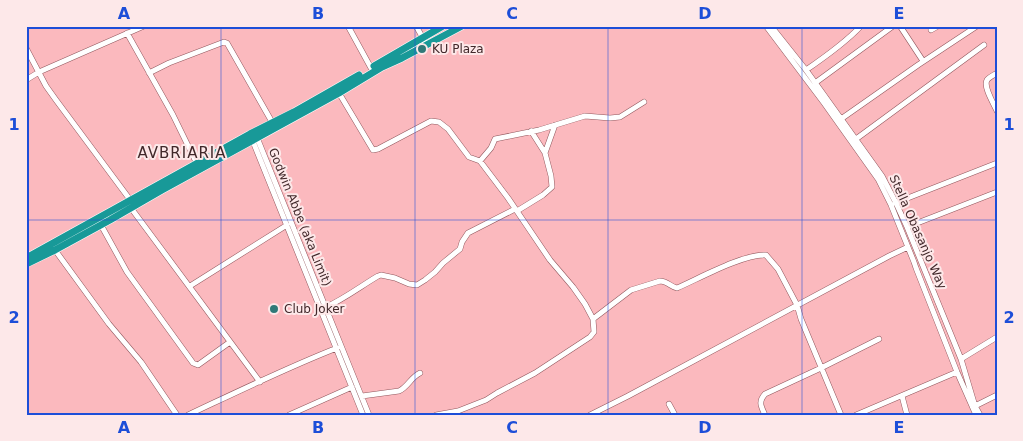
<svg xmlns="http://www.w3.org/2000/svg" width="1023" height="441" font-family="'DejaVu Sans',sans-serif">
<rect width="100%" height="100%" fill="#fbb9be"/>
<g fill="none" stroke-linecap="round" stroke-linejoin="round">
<defs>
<path id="minor" d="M348,26l23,42
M416,26l11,19
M766,26l58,77 54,76 13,26 23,57 2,6 41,104 19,43
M771,26l35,44 76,106 14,27 11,24 54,132 14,47 5,9
M900,26l23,35
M931,30l7,-4
M127,33l46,82 24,49
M26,48l20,38 10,14 75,101
M806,70c19,-13 39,-27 55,-44
M149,73l20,-10 55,-21 3,1 45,79
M997,73c-3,2 -8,4 -10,7 -4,7 7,24 10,31
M26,80l13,-8 105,-46
M815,83l78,-57
M339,93l34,57 5,-1 53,-28 8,1 9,7 21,28 11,4 28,37 42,62 23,27 12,17 8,15
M841,119l77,-54 59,-39
M256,135l113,280
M252,139l111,276
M856,139l128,-94
M545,153l10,-28
M480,161l11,-13 4,-9 44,-9 46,-14 25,2 10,-1 24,-15
M895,203l102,-40
M131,208l129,174
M517,211l26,-16 9,-8 -1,-11 -6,-23 -14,-22
M101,225l26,47 66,91 5,2 32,-23
M907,227l90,-35
M55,250l54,74 32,38 36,53
M190,286l97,-61
M326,307c18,-8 35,-21 52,-31l3,-1 14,3 14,6 8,1 8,-5 10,-8 8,-9 17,-14 2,-7 6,-9 47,-24
M961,359l36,-22
M362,396l37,-5c9,-4 12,-14 21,-18
M902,396l5,19
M669,404l6,11
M975,406l22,-11
M188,415c49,-23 98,-47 149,-67
M289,415l63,-28
M436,415l22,-4 28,-11 11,-7 38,-20 55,-36 4,-5 -1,-13 38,-29 29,-9c7,0 11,6 17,7 23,-10 66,-34 89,-33l12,14 19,36 4,14 40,96
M590,415l38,-19 261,-140 19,-9
M765,415c-4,-9 -7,-13 0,-21l56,-26 58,-29
M856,415l101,-43"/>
<path id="highway" d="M374,66l69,-40
M26,258l224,-124 44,-22 65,-37
M26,264l29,-14 55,-30 52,-30 177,-97 43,-26 20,-9 60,-32"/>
</defs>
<use href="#minor" stroke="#91575d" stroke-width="6"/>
<use href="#highway" stroke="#fff" stroke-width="8"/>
<use href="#minor" stroke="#fff" stroke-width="5"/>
<use href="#highway" stroke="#189998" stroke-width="7"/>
</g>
<path fill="none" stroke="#1d4ed8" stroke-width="1" stroke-opacity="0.55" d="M221,26v389M415,26v389M608,26v389M802,26v389M26,220h971"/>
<g fill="#307978" stroke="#fde8e9" stroke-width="2">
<circle cx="422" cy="49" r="5"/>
<circle cx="274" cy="309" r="5"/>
</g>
<g text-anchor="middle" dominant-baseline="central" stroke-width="4" stroke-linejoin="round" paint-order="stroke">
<g font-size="12" fill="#41282a" stroke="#fde8e9" text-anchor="start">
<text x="432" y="49">KU Plaza</text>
<text x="284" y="309">Club Joker</text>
</g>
<g font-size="12" fill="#41282a" stroke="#fde8e9">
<text transform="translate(300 217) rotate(68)">Godwin Abbe (aka Limit)</text>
<text transform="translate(918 232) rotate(66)">Stella Obasanjo Way</text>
</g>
<g font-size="15" letter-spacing="1" fill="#41282a" stroke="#fde8e9">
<text x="182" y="153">AVBRIARIA</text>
</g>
</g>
<rect width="1023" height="441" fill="none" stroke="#fde8e9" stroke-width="55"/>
<rect x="28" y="28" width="968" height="386" fill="none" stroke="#1d4ed8" stroke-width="2"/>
<g font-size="16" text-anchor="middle" font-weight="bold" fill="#1d4ed8">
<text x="124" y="19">A</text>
<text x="318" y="19">B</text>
<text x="512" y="19">C</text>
<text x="705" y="19">D</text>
<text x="899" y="19">E</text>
<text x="14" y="130">1</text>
<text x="1009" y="130">1</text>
<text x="14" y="323">2</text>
<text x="1009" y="323">2</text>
<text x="124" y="433">A</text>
<text x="318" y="433">B</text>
<text x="512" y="433">C</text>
<text x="705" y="433">D</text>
<text x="899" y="433">E</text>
</g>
</svg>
